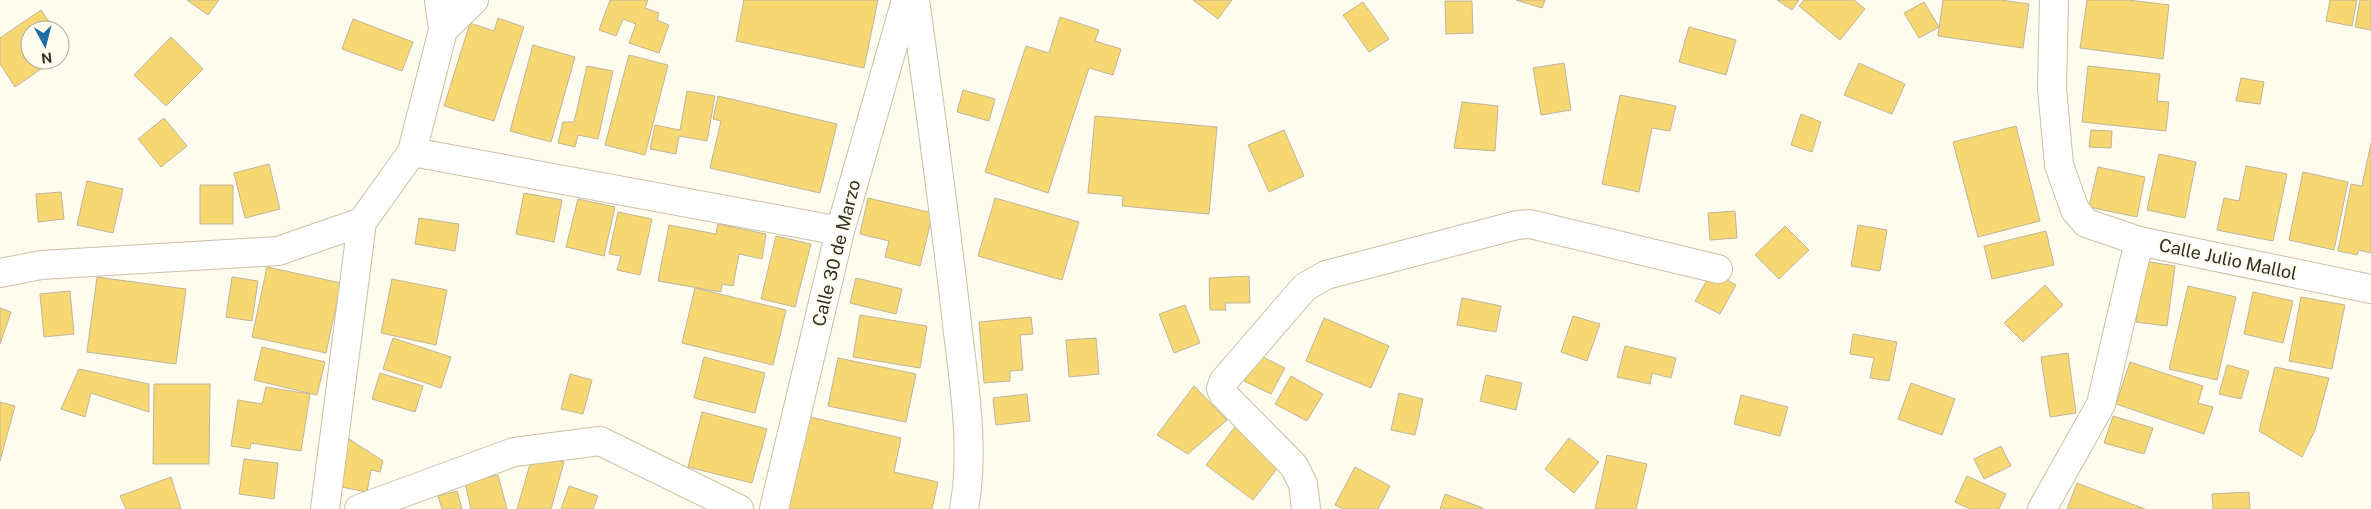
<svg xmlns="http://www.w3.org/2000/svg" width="2371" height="509" font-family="'Public Sans',sans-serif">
<rect width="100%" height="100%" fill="#fefbef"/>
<path fill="#f7d772" stroke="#bfb69a" d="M187,0h32l-11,15z
M610,0h38l-3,8 14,5 -2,7 12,5 -10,28 -30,-10 7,-19 -13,-5 -7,17 -17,-6z
M744,0h134l-14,68 -128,-27z
M1193,0h39l-14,19z
M1516,0h29l-3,8z
M1777,0h22l-7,10z
M1804,0h50l11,9 -25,31 -41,-34z
M1943,0h58l28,4 -6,44 -85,-12z
M2087,0h41l41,5 -6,54 -83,-11z
M2330,0h27l-5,26 -26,-5z
M2360,0h11v30l-16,-3z
M1445,1h27l1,32 -27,1z
M1363,2l26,37 -20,13 -26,-37z
M1924,2l15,25 -20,11 -15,-25z
M41,10l14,20h-25v30h24l-39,27 -15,-23v-26z
M1060,17l39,13 -4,11 26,8 -8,26 -24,-7 -41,125 -63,-21 41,-126 23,7z
M498,18l26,9 -30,94 -50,-15 26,-83 24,8z
M353,19l60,23 -11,29 -60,-22z
M1689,27l47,13 -10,35 -47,-13z
M60,37l9,13 -9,6z
M171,37l32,32 -37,37 -32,-31z
M533,45l42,12 -24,85 -41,-11z
M629,55l39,10 -23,90 -40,-10z
M1564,63l7,47 -30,5 -8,-47z
M1859,63l46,21 -13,30 -48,-19z
M587,66l26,5 -15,68 -20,-4 -3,12 -17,-4 5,-21h11z
M2088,66l72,8 -3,27 12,1 -3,29 -84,-9z
M2241,78l23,4 -4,22 -24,-3z
M963,90l32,9 -6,22 -32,-9z
M687,91l28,5 -8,45 -28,-5 -3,18 -26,-5 5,-24 25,5z
M1620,95l56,11 -6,25 -18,-3 -13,64 -37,-8z
M718,96l119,28 -17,69 -110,-25 11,-47 -8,-2z
M1462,102l36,4 -3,45 -41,-3z
M1801,114l20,8 -9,30 -21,-7z
M1095,116l122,11 -8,87 -87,-8 1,-10 -35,-3z
M164,118l23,28 -26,21 -23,-28z
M2016,126l24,95 -62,16 -25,-95z
M1284,130l20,46 -35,16 -21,-47z
M2091,130l21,1 -1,17 -22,-1z
M2371,143v110l-12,-3 -2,5 -19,-4 13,-67 11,2z
M2159,154l37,8 -11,56 -38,-8z
M269,164l11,45 -35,9 -11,-45z
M2246,166l41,8 -14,67 -56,-11 7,-32 15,3z
M2098,167l47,10 -8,40 -48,-10z
M2303,172l45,10 -14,68 -45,-10z
M87,181l36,8 -10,44 -36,-8z
M200,185h33v39h-33z
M61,192l3,27 -26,3 -2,-28z
M524,193l38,7 -8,42 -38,-8z
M868,198l65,15 -13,53 -35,-9 4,-16 -29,-7z
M995,198l84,24 -17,58 -84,-24z
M578,199l37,8 -11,49 -38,-9z
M1735,211l2,27 -27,2 -2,-27z
M618,212l34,7 -12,56 -23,-5 4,-14 -12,-2z
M419,218l40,6 -4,27 -40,-7z
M718,224l48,10 -4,25 -23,-5 -6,32 -11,-2 -1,8 -63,-11 11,-56 47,9z
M1858,225l29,5 -7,41 -29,-5z
M1785,226l24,24 -30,29 -24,-24z
M2046,231l8,34 -62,14 -8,-33z
M776,236l35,8 -16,63 -34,-8z
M2144,261l31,5 -8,60 -31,-4z
M267,267l74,16 -15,70 -74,-16z
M1712,271l24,14 -16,29 -25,-13z
M1249,276l1,27h-25l1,7h-16l-1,-32z
M97,277l89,12 -10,75 -89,-12z
M232,277l26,4 -6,40 -26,-4z
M856,278l46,11 -6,25 -46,-11z
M392,279l55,11 -11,55 -55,-12z
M2045,285l18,20 -40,37 -19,-19z
M2188,286l48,11 -19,83 -48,-11z
M695,288l91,22 -13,55 -91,-22z
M70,291l4,43 -30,3 -4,-43z
M2253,292l40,9 -10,42 -39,-9z
M2301,297l44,8 -13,64 -43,-8z
M1462,298l39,8 -5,26 -39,-7z
M1185,305l15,38 -26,10 -15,-39z
M0,308l11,4 -11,32z
M860,315l67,11 -7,42 -67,-11z
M1573,316l27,8 -13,37 -26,-9z
M1031,317l2,17 -13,1 3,35 -13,1v10l-26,2 -5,-61z
M1324,318l65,28 -18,42 -65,-27z
M1853,334l44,8 -8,39 -19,-3 4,-20 -24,-4z
M393,338l58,19 -10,31 -58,-19z
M1096,338l3,36 -30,3 -3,-37z
M1625,346l51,12 -5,20 -19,-5 -2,11 -33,-7z
M262,347l63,15 -8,33 -63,-15z
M2068,353l8,60 -26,4 -9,-60z
M1257,354l28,14 -14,26 -27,-13z
M704,357l61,16 -10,40 -61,-15z
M838,358l78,16 -10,48 -78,-16z
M2130,362l73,24 -5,17 15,4 -9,27 -88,-30z
M2227,365l22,6 -8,28 -22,-5z
M2275,367l54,11 -14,52 -13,27 -43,-26z
M79,369l70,15v28l-58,-19 -6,24 -24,-8z
M380,373l43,13 -8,26 -43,-13z
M570,374l22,6 -9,34 -22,-5z
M1486,375l36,8 -6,27 -36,-9z
M1291,376l32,18 -16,27 -32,-17z
M1911,383l44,16 -13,36 -44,-16z
M154,384h56l-1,80h-56z
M1194,386l33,34 -39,34 -31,-19z
M266,387l44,7 -9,57 -50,-8 -1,6 -19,-3 7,-46 24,4z
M1399,393l24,6 -8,36 -24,-5z
M1027,394l3,27 -34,4 -3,-27z
M1741,395l47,12 -8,29 -46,-12z
M0,402l15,4 -15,55z
M702,412l65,17 -15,54 -64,-16z
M2113,416l40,12 -9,26 -40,-11z
M810,417l91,21 -7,34 44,10 -6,27h-143z
M1238,423l47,35 -32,42 -47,-35z
M346,437l37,24 -3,11 -9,-2 -4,22 -31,-6z
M1569,438l30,24 -25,31 -29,-24z
M2001,446l10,20 -27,13 -10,-20z
M533,454l31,8 -13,47h-34z
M1607,455l40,9 -11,45h-41z
M244,459l34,4 -4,36 -35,-5z
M1355,467l35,19 -12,23h-35l-8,-4z
M498,475l9,34h-36l-6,-26z
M1967,476l39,18 -7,15h-29l-15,-7z
M171,477l10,32h-55l-6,-13z
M2077,483l68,26h-78z
M569,486l29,10 -5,13h-32z
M457,491l5,18h-20l-4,-13z
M2249,492l1,17h-37l-1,-15z
M1445,494l38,14v1h-43z"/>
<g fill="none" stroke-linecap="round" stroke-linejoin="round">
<defs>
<path id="minor" d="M439,0l4,30
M915,0c15,108 30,215 42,324 7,60 18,125 7,185
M2054,0l-2,88 7,77 16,45 11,13 53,18 232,48
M412,152l428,79
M0,273l41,-8 237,-14 84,-29 50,-70 31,-122 31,-30
M325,509l37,-287
M359,509l155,-57 86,-11 139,68
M774,509l66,-278 66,-231
M1306,509l-3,-25 -9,-18 -70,-71 -3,-6 2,-7 82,-95 21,-12 191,-50 13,-1 188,45
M2042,509l59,-105 38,-163"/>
</defs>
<use href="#minor" stroke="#cac1a5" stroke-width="30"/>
<use href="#minor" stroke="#fff" stroke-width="28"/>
</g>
<g text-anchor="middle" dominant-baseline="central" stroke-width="4.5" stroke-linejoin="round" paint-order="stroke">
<g font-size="18" fill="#343025" stroke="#fefbef">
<text transform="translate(836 253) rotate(-76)">Calle 30 de Marzo</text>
<text transform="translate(2228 259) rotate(12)">Calle Julio Mallol</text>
</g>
</g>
<g transform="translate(45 45) rotate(173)"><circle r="24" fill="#fefbef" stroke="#adaa9e"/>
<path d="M0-4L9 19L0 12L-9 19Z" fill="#1f6da0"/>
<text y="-8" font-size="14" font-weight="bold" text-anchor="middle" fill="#343025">N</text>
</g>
</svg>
